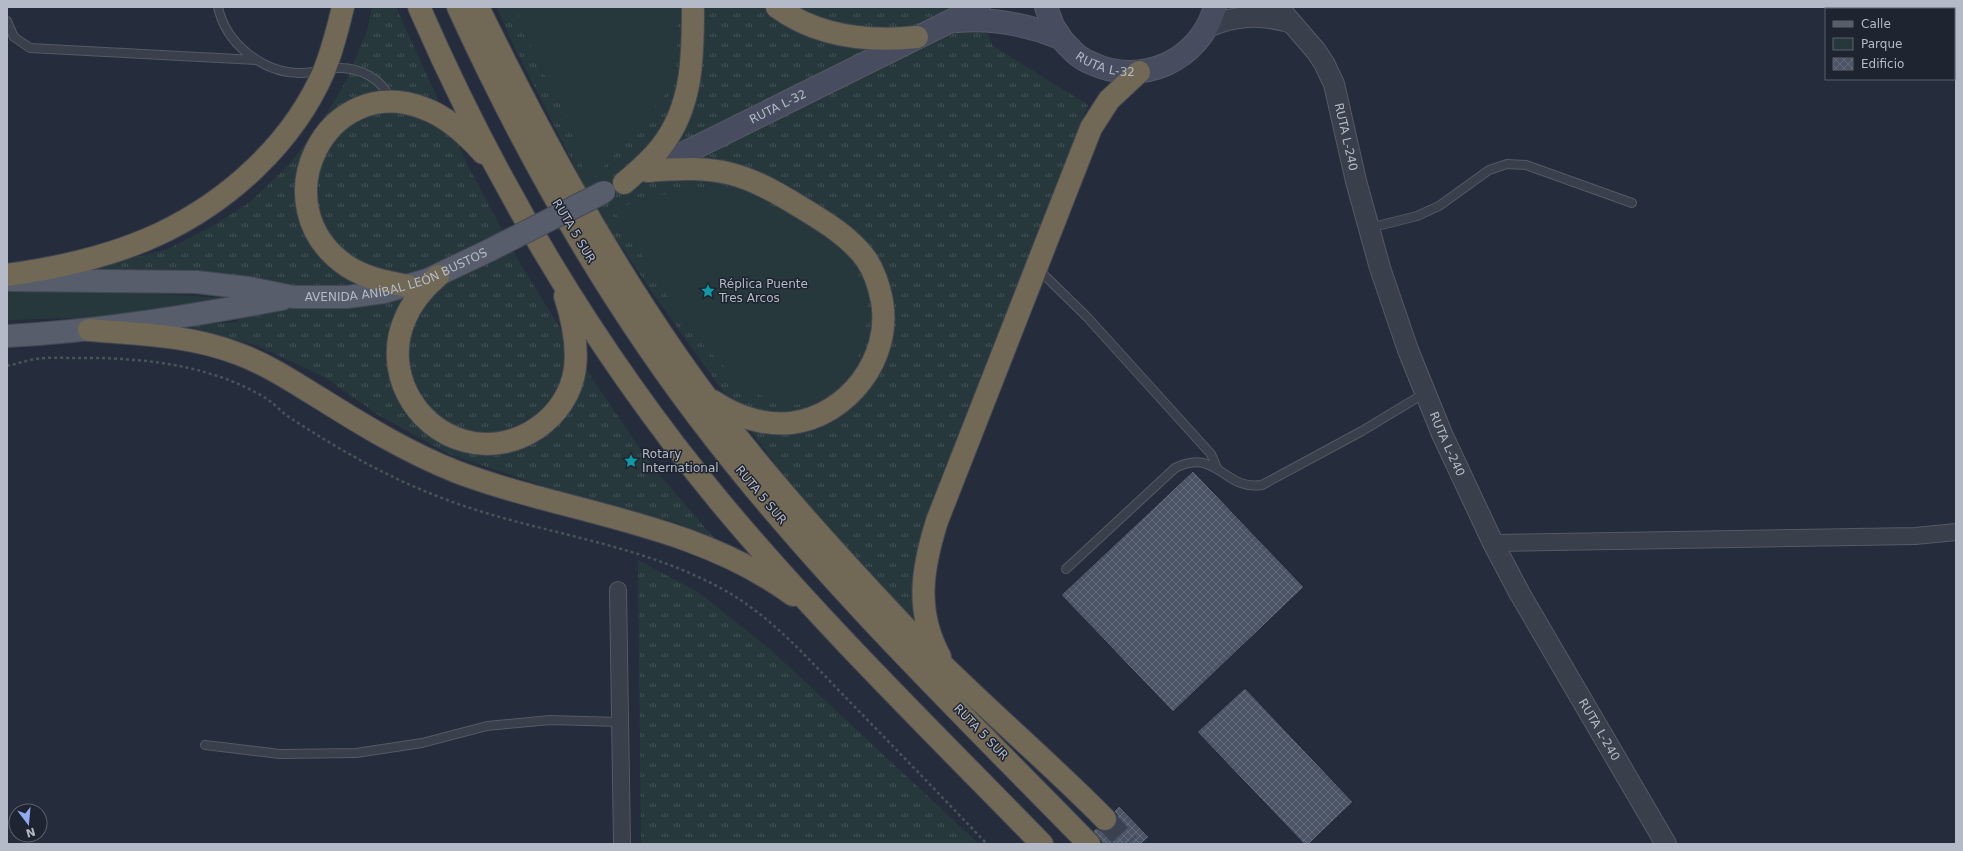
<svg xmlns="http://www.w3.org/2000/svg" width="1963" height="851" font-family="'DejaVu Sans',sans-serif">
<defs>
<pattern id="grass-tufts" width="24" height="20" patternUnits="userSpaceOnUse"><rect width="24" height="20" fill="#27383c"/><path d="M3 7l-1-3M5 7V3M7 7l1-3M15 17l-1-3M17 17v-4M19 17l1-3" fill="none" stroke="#445357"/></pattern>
<pattern id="building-cross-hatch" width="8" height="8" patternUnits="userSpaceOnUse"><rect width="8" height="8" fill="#4b5465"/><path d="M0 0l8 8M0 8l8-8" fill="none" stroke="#636a7a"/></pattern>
</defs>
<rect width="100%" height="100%" fill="#252c3b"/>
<path fill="url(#grass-tufts)" d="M372,7h24l72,159 53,99 64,103 67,98 69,80 -43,-23 -114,-30 -115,-39 -69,-38 -54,-38 -68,-32 -72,-20 52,-4 6,-42 -172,-7 96,-24 46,-24 35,-22 39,-37 31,-40 26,-43 22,-52z
M497,7h479l17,39 95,59 -160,414 -7,113 -17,-22 -108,-117 -145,-202 -42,-63 -23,-39 -75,-149z
M638,560l60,32 73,58 208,194h-338z"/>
<path fill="#27383c" d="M515,7h163l-2,75 -88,103 -19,-64 -34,-64z
M723,185l70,30 53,35 23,46 -5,45 -14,34 -31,25 -36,7 -41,-21 -55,-59 -74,-118 60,-17z
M7,289h59l163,9 -81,14 -72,6 -69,2z"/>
<path fill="url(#building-cross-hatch)" stroke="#202632" d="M1193,471l111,116 -131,125 -112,-117z
M1245,688l108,114 -44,42h-5l-107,-112z
M1119,806l30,31 -8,7h-38l-10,-13 3,-3 6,3h7l5,-3 3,-6v-7l-3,-4z"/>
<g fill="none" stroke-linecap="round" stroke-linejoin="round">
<path stroke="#3a4150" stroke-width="22" stroke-dasharray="22 11" stroke-linecap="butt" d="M1105,819l23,25"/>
<defs>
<path id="service" d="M218,7c8,37 45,66 82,66 13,0 25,-4 37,-5 23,-1 46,11 54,33
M7,21l7,16 16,11 227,12
M1369,228l48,-12 22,-10 50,-36 18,-6 19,1 106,38
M1038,269l49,48 124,137 6,14
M1066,569l109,-101c43,-21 48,23 87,17l100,-54 63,-38
M205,745l75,9 76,-1 66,-10 65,-17 63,-6 70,2"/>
<path id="minor" d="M1493,543l422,-7 41,-4
M618,590l4,254"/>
<g id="tertiary">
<path id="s1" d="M1278,7l38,44 8,12 10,21 22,97 24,87 28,82 34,84 51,109 27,51 146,250"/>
<path d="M1208,27c27,-12 52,-13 81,-5"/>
</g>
<g id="secondary">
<path d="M1046,7l7,19 8,12"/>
<path id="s2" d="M957,21c35,-3 68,3 101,16 5,2 7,7 11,10 6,7 14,13 22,16 50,24 109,-2 124,-56"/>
<path id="s3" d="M648,171l331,-164"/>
</g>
<g id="primary">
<path id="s4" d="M11,280l185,2 53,6 44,9h54l37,-5 43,-12 63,-30"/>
<path d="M7,336c93,-5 184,-20 275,-37"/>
</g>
<path id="motorway" d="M419,7c77,177 178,346 301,495 100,120 213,230 322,342
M458,7c70,153 153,299 257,432 112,144 247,275 374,405
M478,7c60,123 123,240 201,352 66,95 145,182 224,266 64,68 137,128 202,194
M777,7c41,30 91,35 140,30
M648,171c71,-6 94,0 154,37 23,14 48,29 64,51 9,13 13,27 16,42 10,57 -34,115 -91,122 -27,3 -56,-7 -78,-22
M624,183c13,-11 27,-23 37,-36 32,-41 32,-91 32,-140
M7,275c51,-7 105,-19 152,-41 70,-33 134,-91 165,-163 8,-20 14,-43 19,-64
M438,276c-14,12 -26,26 -33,43 -22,50 8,108 60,122 50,14 104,-23 110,-73 3,-24 -3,-50 -10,-72
M408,286c-21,-4 -43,-8 -61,-20 -88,-60 -21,-195 76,-158 23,8 44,27 60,45
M89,330c49,4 99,5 147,23 31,11 59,30 87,47 43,27 86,53 134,72 112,42 237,50 336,123
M940,657c-25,-46 -18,-88 -3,-136l154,-393 18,-28 30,-28"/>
</defs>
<use href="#service" stroke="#545a66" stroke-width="10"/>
<use href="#minor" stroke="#545a66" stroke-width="18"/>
<use href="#tertiary" stroke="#545a66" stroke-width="22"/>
<use href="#secondary" stroke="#545a66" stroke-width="24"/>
<use href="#primary" stroke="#424854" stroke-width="24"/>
<use href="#motorway" stroke="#414753" stroke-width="24"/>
<path stroke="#455559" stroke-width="2.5" stroke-dasharray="3 3" stroke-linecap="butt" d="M7,366c9,-2 18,-5 28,-7 12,-2 26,-1 39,-1 65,-1 137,6 193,41 8,5 14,13 22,18 52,34 103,63 161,84 92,34 195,42 281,93 45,27 81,69 118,107 46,47 92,95 138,143"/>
<use href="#service" stroke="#393f4b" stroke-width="8"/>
<use href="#minor" stroke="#393f4b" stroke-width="16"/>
<use href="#tertiary" stroke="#393f4b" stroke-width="20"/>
<use href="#secondary" stroke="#474d5e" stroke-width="22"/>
<use href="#primary" stroke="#575d6b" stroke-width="22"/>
<use href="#motorway" stroke="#716956" stroke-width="22"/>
<defs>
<path id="primary-bridge" d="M490,250l114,-58"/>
</defs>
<use href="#primary-bridge" stroke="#424854" stroke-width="24" stroke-linecap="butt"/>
<use href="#primary-bridge" stroke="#575d6b" stroke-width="22"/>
</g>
<defs>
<symbol id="sight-bare" viewBox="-9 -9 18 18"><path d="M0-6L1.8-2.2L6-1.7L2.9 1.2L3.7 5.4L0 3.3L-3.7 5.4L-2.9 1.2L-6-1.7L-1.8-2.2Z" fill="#0f9aa8" stroke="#1e2430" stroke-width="2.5" paint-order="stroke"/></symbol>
</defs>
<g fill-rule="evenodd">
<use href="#sight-bare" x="698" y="281" width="20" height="20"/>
<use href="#sight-bare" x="621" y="451" width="20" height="20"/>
</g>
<g text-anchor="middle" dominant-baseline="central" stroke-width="3" stroke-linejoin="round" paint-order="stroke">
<g font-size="12" fill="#b4bac7" stroke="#1e2430">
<text stroke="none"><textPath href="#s2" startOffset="160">RUTA L-32</textPath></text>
<text stroke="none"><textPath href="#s3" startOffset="145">RUTA L-32</textPath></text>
<text stroke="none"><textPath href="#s1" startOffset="150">RUTA L-240</textPath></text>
<text transform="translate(574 231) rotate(59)">RUTA 5 SUR</text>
<text stroke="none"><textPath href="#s4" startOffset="390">AVENIDA ANÍBAL LEÓN BUSTOS</textPath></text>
<text stroke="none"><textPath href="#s1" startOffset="474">RUTA L-240</textPath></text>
<text transform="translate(761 495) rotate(50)">RUTA 5 SUR</text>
<text stroke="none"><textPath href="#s1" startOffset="798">RUTA L-240</textPath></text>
<text transform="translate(981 732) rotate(46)">RUTA 5 SUR</text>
</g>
<g font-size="12" fill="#b4bac7" stroke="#1e2430" text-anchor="start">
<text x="719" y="284">Réplica Puente<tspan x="719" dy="14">Tres Arcos</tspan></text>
<text x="642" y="454">Rotary<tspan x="642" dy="14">International</tspan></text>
</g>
</g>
<rect width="1963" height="851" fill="none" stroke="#b4bac7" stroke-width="16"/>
<rect x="1825" y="8" width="130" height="72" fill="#1e2430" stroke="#5a606c"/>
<rect x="1833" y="21" width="20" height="6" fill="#575d6b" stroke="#5a606c"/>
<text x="1861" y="28" font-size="12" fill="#b4bac7">Calle</text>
<rect x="1833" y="38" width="20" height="12" fill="#27383c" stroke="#5a606c"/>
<text x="1861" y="48" font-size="12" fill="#b4bac7">Parque</text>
<rect x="1833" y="58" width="20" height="12" fill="url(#building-cross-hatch)" stroke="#5a606c"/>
<text x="1861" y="68" font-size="12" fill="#b4bac7">Edificio</text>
<g transform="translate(28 823) rotate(164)"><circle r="19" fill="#1e2430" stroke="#5a606c"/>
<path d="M0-3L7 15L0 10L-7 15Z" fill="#90abf0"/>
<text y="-6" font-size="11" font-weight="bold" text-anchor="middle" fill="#b4bac7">N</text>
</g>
</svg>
